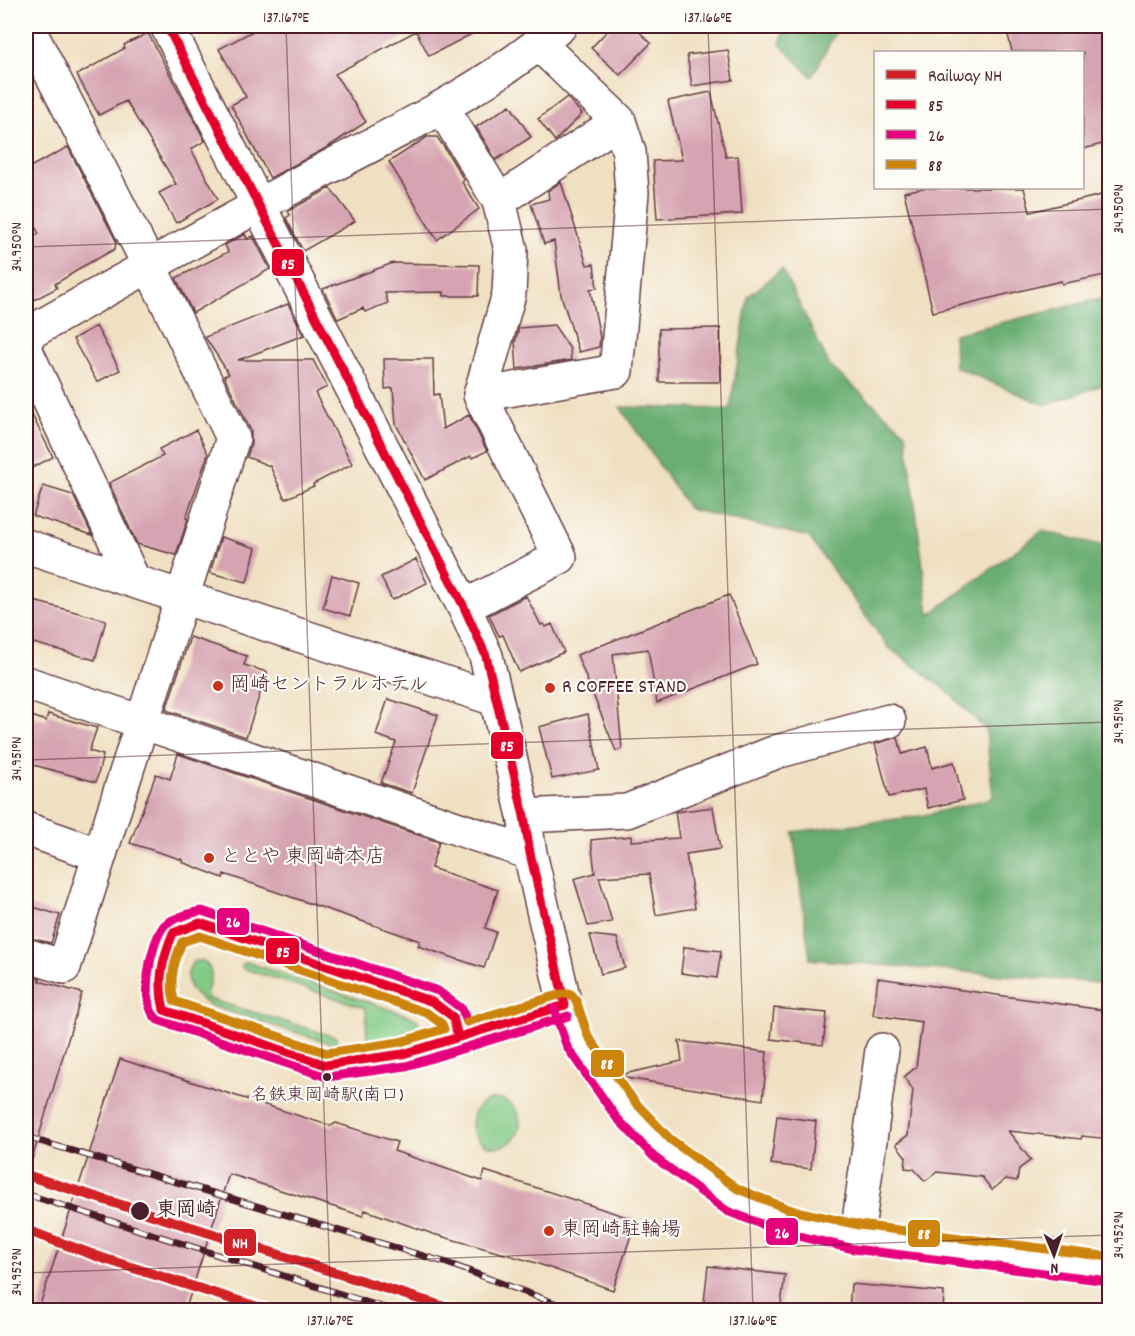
<svg xmlns="http://www.w3.org/2000/svg" width="1135" height="1336" font-family="Dekko,'Klee One',sans-serif">
<rect width="100%" height="100%" fill="#fdfcf7"/>
<filter id="ink" filterUnits="userSpaceOnUse"><feTurbulence type="fractalNoise" baseFrequency=".0167" numOctaves="2"/><feDisplacementMap in="SourceGraphic" scale="12" xChannelSelector="R" yChannelSelector="G"/><feConvolveMatrix kernelMatrix="1 2 1 2 8 2 1 2 1" color-interpolation-filters="sRGB"/></filter>
<filter id="wash" filterUnits="userSpaceOnUse"><feTurbulence type="fractalNoise" baseFrequency=".008" numOctaves="4" result="noise"/><feDisplacementMap in="SourceGraphic" scale="24" xChannelSelector="R" yChannelSelector="G"/><feGaussianBlur stdDeviation="1.35" result="paint"/><feColorMatrix in="noise" values="0 0 0 0 0 0 0 0 0 0 0 0 0 0 0 0 0 1.4 0 .05"/><feComposite in="paint" operator="in"/></filter>
<g filter="url(#wash)">
<rect width="100%" height="100%" fill="#f0e0c2"/>
<path fill="#83ca85" stroke="#667458" stroke-width="1.5" d="M194,961h10c12,13 6,18 2,34l3,4 127,38 1,8 -123,-38c-20,-9 -36,-25 -20,-46z
M246,962l164,54 8,4c1,9 1,15 -8,19l-43,6 -1,-37 -124,-40v-4z
M472 1123a24 24 0 1 1 48 0a24 24 0 1 1-48 0Z"/>
<path fill="#6aae72" stroke="#5a664e" stroke-width="1.5" d="M785,26h77l-1,2 -26,5 -23,44 -32,-33z
M782,269l48,97 76,67 23,182 113,-84 67,16v437l-299,-25 -17,-127 128,-16 72,-18 -7,-68 -39,-39 -59,-44 -79,-110 -120,-28 -69,-102 110,2 18,-112z
M1109,297v86l-64,22 -90,-38 -1,-33z"/>
<g id="blocks">
<path fill="#d5a3b1" d="M262,26h225l-58,30 -13,-25 -81,43 31,48 -38,25 -58,31 -39,-73 15,-8 -27,-48z
M612,26h21l18,17 -31,32 -29,-27z
M1006,26h104v116l-27,7v-97h-71z
M148,33l57,108 -14,8 27,50 -42,24 -17,-30 17,-9 -50,-83 -27,14 -22,-40 48,-27 -1,-3z
M728,50l5,30 -41,6 -5,-31z
M711,92l15,65 12,-1 4,58 -85,5 -4,-58 29,-1 -14,-59z
M567,97l15,17 -27,27 -17,-22z
M510,105l21,32 -35,23 -20,-33z
M427,137h10l7,10 20,33 -2,2 17,27 -42,31 -48,-78z
M68,147l48,94 -1,8 -37,20v1l-23,14 2,4 -31,16v-63l13,-7 -13,-25v-40z
M561,182l26,83 7,-1 3,24 -7,1 10,48 -1,10 -20,5 -18,-57 -7,-54 -10,3 -13,-40 18,-5 -1,-8z
M330,188l25,33 -52,30 -17,-33 4,-3 -2,-4z
M923,188h101l6,24 80,-19v81l-48,10 -1,-3 -128,31 -29,-120z
M245,234l2,5 6,-3 17,33 -77,44 -17,-35 52,-26 -3,-7z
M393,263l86,2 -1,31h-34v-4l-59,1 3,10 -23,9 -2,-4 -25,11 -15,-30z
M288,304l16,31 -66,25h75l14,27 -12,6 37,71 -39,20 1,2 -29,13 -15,-33 -23,-9 4,-13v-13l-27,-55 5,-2 -24,-37z
M554,325l16,24 1,11 -54,9 -2,-27 4,-14z
M96,326l24,44 -23,12 -24,-43z
M720,328l1,54h-62v-53z
M384,359h49l1,36 5,-1 4,35 26,-14 18,36 -15,7 -1,-2 -46,24 -29,-56 -3,-36 -8,1z
M26,403l27,54 -27,14z
M196,430l12,24 -22,64 2,1 -12,36 -39,-11 -28,-61 54,-27 -4,-7z
M43,486l30,9 19,40 -59,-19z
M221,537l35,11 -9,34 -37,-9z
M416,559l11,24 -35,17 -11,-23z
M332,575l27,8 -9,33 -27,-8z
M729,595l28,69 -100,39 -9,-54 -35,5 9,95 -6,2 -39,-96z
M526,596l15,29 3,-1 2,3 6,-3 12,28 -45,20 -16,-37 -4,1 -10,-21z
M30,600l76,20 -11,40 -69,-19v-28z
M190,637l57,19 -3,9 23,7 -21,65 -80,-27z
M388,699l50,16 -26,78 -31,-10 15,-41 -20,-7z
M26,714l20,7 2,-7 49,14 -8,23 14,4 -7,27 -70,-19z
M588,714l11,56 -47,9 -13,-52z
M898,737l4,17 25,-7 5,21 22,-6 9,38 -35,8 -4,-19 -35,8 -14,-53z
M178,754l261,88 -8,26 67,22 -13,38 11,4 -12,36 -66,-22 2,-5 -196,-67 -1,4 -41,-16 1,-2 -53,-17 26,-69 14,5z
M713,807l7,42 -34,5 9,54 -39,7 -7,-41 -50,3 13,45 -24,4 -14,-47 21,-6 -4,-33 40,-4v5l48,-3 -4,-26z
M26,905l34,10 -9,28 -25,-6z
M590,935l27,3 8,30 -24,6z
M684,947l37,4 -4,27 -36,-5z
M26,975l14,4 -1,2 43,12 -50,166 -6,-1z
M878,978l232,33v128l-28,-3 -1,3 -73,-8 23,29 -12,9 -2,12 -11,-2 -14,11 -10,-13 -45,-5 -12,9 -11,-12 -9,-1 1,-11 -10,-13 12,-9 5,-45 -9,-13 12,-10 6,-45 -49,-7z
M774,1008l53,5 -4,32 -52,-6z
M679,1041l88,11 -4,48 -137,-22 -2,-4 58,-13z
M120,1059l211,67 5,-3 61,19 -3,9 88,30 3,-10 151,49 -23,70 -80,-28 -100,-28 -68,-24 -2,6 -134,-42 -44,137h-147z
M777,1116l39,5 -5,48 -40,-5z
M708,1266l77,9 -5,36h-77z
M851,1284l93,8 -1,19h-94z"/>
</g>
</g>
<g filter="url(#ink)">
<use href="#blocks" fill-opacity="0" stroke="#633c42" stroke-width="1.5"/>
<g fill="none" stroke-linecap="round" stroke-linejoin="round">
<defs>
<path id="minor" d="M167,26l297,581 22,49 38,160 6,37 35,152 12,36 48,68 37,39 70,52 56,22 69,15 253,32
M442,107l57,94 12,49 -2,44 -29,101 80,162 -96,50
M499,201l120,-80
M26,335c96,-55 193,-108 290,-161 84,-44 172,-86 244,-148
M26,351l108,230
M480,395l136,-24 16,-178 -3,-41 -10,-31 -80,-77
M26,546l469,153
M26,683l504,170
M524,816l103,-5 149,-59 113,-31
M26,829l74,26
M26,955l38,12 169,-529 -84,-173 -122,-239
M857,1237l25,-187"/>
</defs>
<use href="#minor" stroke="#633c42" stroke-width="36"/>
<use href="#minor" stroke="#fff" stroke-width="33"/>
<defs>
<path id="rail" d="M26,1137l421,126 126,47
M26,1194l365,116"/>
</defs>
<use href="#rail" stroke="#4a1f2b" stroke-width="7"/>
<use href="#rail" stroke="#fdfcf7" stroke-width="4.5" stroke-dasharray="14" stroke-linecap="butt"/>
<defs>
<path id="bus-1" d="M167,26l297,581 22,49 38,160 6,37 35,152
M458,1037l-5,-20 -20,-15 -233,-79 -27,10c-11,27 -16,48 -9,77l162,55 77,-11 162,-49"/>
<path id="bus-2" d="M554,1009l13,38 49,70 38,40 73,54 58,22 69,16 254,32
M467,1022l-5,-13 -24,-18 -236,-80c-9,1 -35,9 -39,16 -13,19 -25,76 -5,93l169,57 79,-11 162,-50"/>
<path id="bus-3" d="M200,936l227,77 15,11 2,5 -44,13 -73,11 -153,-52c-5,-21 0,-39 8,-59z
M467,1022l95,-28h9l5,6 12,36 46,65 36,38 68,50 53,21 68,15 251,32"/>
</defs>
<use href="#bus-1" stroke="#fdfcf7" stroke-width="14"/>
<use href="#bus-2" stroke="#fdfcf7" stroke-width="14"/>
<use href="#bus-3" stroke="#fdfcf7" stroke-width="14"/>
<use href="#bus-1" stroke="#e4002b" stroke-width="9"/>
<use href="#bus-2" stroke="#e5007d" stroke-width="9"/>
<use href="#bus-3" stroke="#cc840b" stroke-width="9"/>
<defs>
<path id="rail-1" d="M26,1175l428,135
M26,1230l76,28 165,52"/>
</defs>
<use href="#rail-1" stroke="#fdfcf7" stroke-width="15"/>
<use href="#rail-1" stroke="#d12027" stroke-width="10"/>
</g>
</g>
<path fill="none" stroke="#4a1f2b" stroke-width="1.5" stroke-opacity="0.45" d="M286,26l45,1284M708,26l45,1284M26,247l1084,-38M26,760l1084,-38M26,1273l1084,-38"/>
<g fill="#c8321e" stroke="#fdfcf7" stroke-width="2">
<circle cx="218" cy="686" r="6"/>
<circle cx="550" cy="688" r="6"/>
<circle cx="209" cy="858" r="6"/>
<circle cx="549" cy="1231" r="6"/>
</g>
<g fill="#4a1f2b" stroke="#fdfcf7" stroke-width="2">
<circle cx="327" cy="1077" r="5"/>
<circle cx="140" cy="1211" r="10"/>
</g>
<g text-anchor="middle" dominant-baseline="central" stroke-width="4.5" stroke-linejoin="round" paint-order="stroke">
<g font-size="18" fill="#4a1f2b" stroke="#fdfcf7">
<text x="327" y="1096">名鉄東岡崎駅(南口)</text>
</g>
<g font-size="20" fill="#4a1f2b" stroke="#fdfcf7" text-anchor="start">
<text x="230" y="686">岡崎セントラルホテル</text>
<text x="562" y="688">R COFFEE STAND</text>
<text x="221" y="858">ととや 東岡崎本店</text>
<text x="561" y="1231">東岡崎駐輪場</text>
</g>
<g font-size="20" font-weight="bold" fill="#4a1f2b" stroke="#fdfcf7" text-anchor="start">
<text x="156" y="1211">東岡崎</text>
</g>
</g>
<g stroke="#fdfcf7" stroke-width="2">
<rect x="271" y="248" width="34" height="29" rx="6" fill="#e4002b"/>
<rect x="490" y="731" width="34" height="29" rx="6" fill="#e4002b"/>
<rect x="216" y="907" width="34" height="29" rx="6" fill="#e5007d"/>
<rect x="265" y="937" width="35" height="28" rx="6" fill="#e4002b"/>
<rect x="590" y="1049" width="35" height="29" rx="6" fill="#cc840b"/>
<rect x="765" y="1217" width="34" height="29" rx="6" fill="#e5007d"/>
<rect x="907" y="1219" width="34" height="29" rx="6" fill="#cc840b"/>
<rect x="223" y="1228" width="34" height="29" rx="6" fill="#d12027"/>
</g>
<g font-size="16" text-anchor="middle" font-weight="bold" fill="#fff">
<text x="288" y="269">85</text>
<text x="507" y="751">85</text>
<text x="233" y="927">26</text>
<text x="283" y="957">85</text>
<text x="607" y="1069">88</text>
<text x="782" y="1238">26</text>
<text x="924" y="1239">88</text>
<text x="240" y="1248">NH</text>
</g>
<rect width="1135" height="1336" fill="none" stroke="#fdfcf7" stroke-width="66"/>
<rect x="874" y="51" width="210" height="138" fill="#fdfcf7" stroke="#b5a4a5" stroke-width="1.5"/>
<rect x="886" y="70" width="30" height="9" fill="#d12027" stroke="#b5a4a5" stroke-width="1.5"/>
<text x="928" y="81" font-size="18" fill="#4a1f2b">Railway NH</text>
<rect x="886" y="100" width="30" height="9" fill="#e4002b" stroke="#b5a4a5" stroke-width="1.5"/>
<text x="928" y="111" font-size="18" fill="#4a1f2b">85</text>
<rect x="886" y="130" width="30" height="9" fill="#e5007d" stroke="#b5a4a5" stroke-width="1.5"/>
<text x="928" y="141" font-size="18" fill="#4a1f2b">26</text>
<rect x="886" y="160" width="30" height="9" fill="#cc840b" stroke="#b5a4a5" stroke-width="1.5"/>
<text x="928" y="171" font-size="18" fill="#4a1f2b">88</text>
<g transform="translate(1054 1255) rotate(178)" stroke="#fdfcf7" stroke-width="4.5" paint-order="stroke">
<path d="M0-4.5L10 22L0 15L-10 22Z" fill="#4a1f2b"/>
<text y="-9" font-size="16" font-weight="bold" text-anchor="middle" fill="#4a1f2b">N</text>
</g>
<rect x="33" y="33" width="1069" height="1270" fill="none" stroke="#4a1f2b" stroke-width="2"/>
<g font-size="15" text-anchor="middle" fill="#4a1f2b">
<text x="286" y="22">137.167°E</text>
<text x="708" y="22">137.166°E</text>
<text transform="translate(1118 209) rotate(-90)" y="5">34.950°N</text>
<text transform="translate(16 247) rotate(-90)" y="5">34.950°N</text>
<text transform="translate(1118 722) rotate(-90)" y="5">34.951°N</text>
<text transform="translate(16 759) rotate(-90)" y="5">34.951°N</text>
<text transform="translate(1118 1235) rotate(-90)" y="5">34.952°N</text>
<text transform="translate(16 1272) rotate(-90)" y="5">34.952°N</text>
<text x="330" y="1325">137.167°E</text>
<text x="753" y="1325">137.166°E</text>
</g>
</svg>
